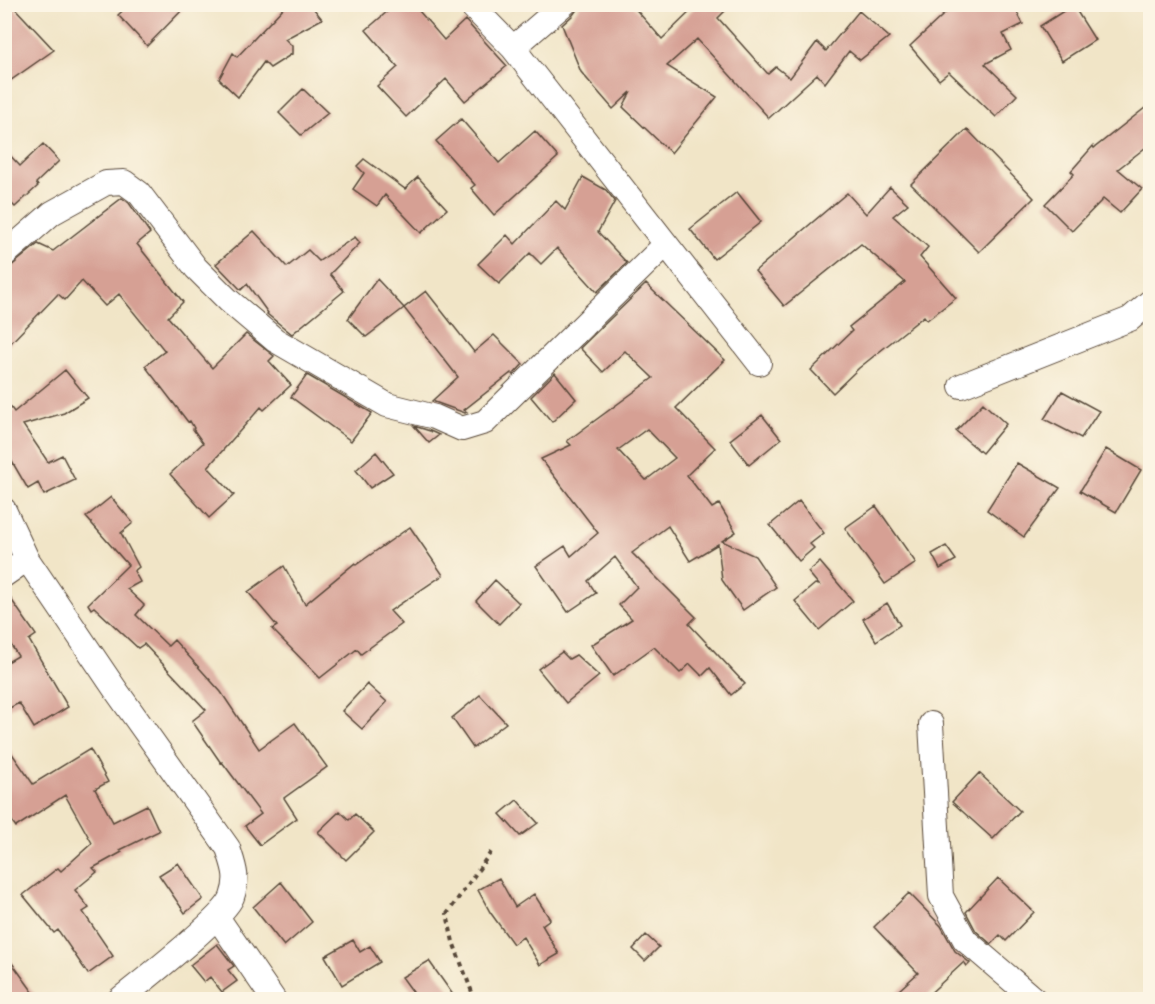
<svg xmlns="http://www.w3.org/2000/svg" width="1155" height="1004" font-family="Pangolin,sans-serif">
<rect width="100%" height="100%" fill="#fcf5e5"/>
<filter id="ink" filterUnits="userSpaceOnUse"><feTurbulence type="fractalNoise" baseFrequency=".0167" numOctaves="2"/><feDisplacementMap in="SourceGraphic" scale="12" xChannelSelector="R" yChannelSelector="G"/><feConvolveMatrix kernelMatrix="1 2 1 2 8 2 1 2 1" color-interpolation-filters="sRGB"/></filter>
<filter id="wash" filterUnits="userSpaceOnUse"><feTurbulence type="fractalNoise" baseFrequency=".008" numOctaves="4" result="noise"/><feDisplacementMap in="SourceGraphic" scale="24" xChannelSelector="R" yChannelSelector="G"/><feGaussianBlur stdDeviation="1.35" result="paint"/><feColorMatrix in="noise" values="0 0 0 0 0 0 0 0 0 0 0 0 0 0 0 0 0 1.4 0 .05"/><feComposite in="paint" operator="in"/></filter>
<g filter="url(#wash)">
<rect width="100%" height="100%" fill="#f1e5c7"/>
<g id="blocks">
<path fill="#d6a094" fill-rule="evenodd" d="M4,4h7l43,46 -50,35z
M130,4h58l-41,42 -29,-31z
M287,4h23l12,15 -37,20 7,7v8l-22,14 -6,-6 -26,35 -19,-18 14,-26 4,4z
M396,4h17l31,36 21,-20 42,46 -42,35 -19,-22 -40,38 -29,-31 21,-19 -32,-37z
M581,4h50l31,35 36,-35h34l-14,14 50,56 8,-7 14,11 27,-36 9,9 33,-40 30,26 -29,23 -11,-9 -24,32 -8,-9 -48,44 -72,-79 -30,27 50,31 -46,56 -48,-46 8,-15 -18,17 -32,-37 -19,-47 11,-10z
M955,4h58l10,20 -20,10 8,16 -26,14 32,31 -21,22 -47,-45 -10,8 -29,-34z
M1073,5l22,35 -33,21 -22,-35z
M303,89l25,24 -27,22 -22,-22z
M1150,104v40l-32,25 24,20 -22,24 -17,-14 -31,32 -27,-27 29,-30 -3,-3 22,-25 1,2z
M461,119l38,44 36,-32 23,26 -64,58 -23,-27 4,-3 -39,-44z
M967,129l67,69 -55,54 -68,-68z
M43,144l16,17 -23,22 2,3 -23,21 -11,-11v-47l16,17z
M364,159l41,30 13,-12 29,32 -26,24 -36,-38 -8,11 -24,-17 11,-16 -7,-7z
M583,177l23,13 9,11 -17,31 29,31 -30,29 -40,-44 -16,16 -11,-11 -31,31 -21,-20 29,-29 8,9 41,-43 9,9z
M890,187l18,17 -15,12 35,31 -8,10 36,41 -29,22 -3,-4 -65,52 -26,25 -22,-23 41,-39 -3,-4 56,-45 -44,-38 -77,62 -29,-35 92,-78 19,21z
M737,192l24,30 -47,37 -24,-30z
M122,198l7,5 21,30 -13,11 46,58 -15,15 44,51 34,-34 28,22 -5,5 22,24 -27,25 -3,-3 -53,60 26,28 -25,23 -39,-44 33,-31 -10,-14 1,-1 -4,-7 -2,1 -43,-56 20,-15 -46,-57 -14,12 -23,-25 -17,19 -7,-6 -54,56v-78l34,-28 15,7z
M254,231l33,36 21,-17 11,11 36,-24 5,6 -30,31 14,17 -52,43 -25,-20 1,-1 -21,-29 -6,6 -25,-26z
M377,279l27,29 -38,29 -18,-18z
M646,284l79,76 -49,48 39,40 -28,27 25,33 7,-4 17,28 -14,9 33,15 21,31 -33,23 -21,-30 -4,-36 -28,17 -22,-35 -36,27 64,64 -7,7 56,60 -14,11 -21,-27 -8,8 -12,-12 -10,9 -26,-26 -41,29 -22,-31 41,-26 -13,-14 18,-18 -22,-30 -27,24 8,12 -28,19 -32,-46 29,-20 6,10 27,-23 -57,-74 30,-14 -4,-4 86,-63 -28,-27 -22,21 -23,-24zM647,429l28,29 -29,22 -28,-30z
M426,291l48,61 20,-17 29,29 -10,11 -2,-2 -47,37 3,2 -2,1 -33,-12 26,-24 -54,-69z
M65,370l23,28 -24,15 -41,12 25,37 14,-7 13,25 -31,15 -6,-12 -10,6 -24,-41v-50l10,14z
M555,373l21,26 -24,23 -21,-25z
M307,375l65,38 -21,28 -60,-44z
M1062,391l37,20 -18,27 -37,-19z
M983,403l23,21 -24,29 -26,-22z
M762,415l19,24 -32,26 -19,-25z
M414,426l16,5 9,4 -10,8z
M1106,449l35,21 -25,42 -36,-21z
M376,452l17,21 -23,15 -14,-18z
M1017,463l43,25 -36,49 -37,-27z
M111,497l22,26 -12,10 18,34 -5,4 6,11 -13,7 17,16 -8,10 32,31 6,-6 47,52 38,57 36,-26 32,44 -43,31 13,20 -37,27 -15,-19 16,-12 -39,-52 -1,1 -29,-42 14,-11 -62,-66 -6,4 -44,-41 -3,2 -3,-5 40,-39 -42,-48z
M799,501l25,32 -14,11 4,4 -15,13 -29,-36z
M876,506l40,57 -31,21 -40,-56z
M410,527l33,48 -53,36 12,13 -41,30 -4,-5 -37,29 -48,-49 5,-3 -29,-34 36,-26 21,38 50,-41 1,2z
M946,546l10,14 -16,9 -8,-15z
M820,562l33,39 -34,29 -24,-29 20,-17 4,1 -11,-13z
M495,580l24,23 -20,21 -23,-23z
M4,589l32,46 -7,5 39,67 -34,21 -15,-25 -15,8v-47l14,-8 -14,-22z
M887,603l13,22 -24,16 -13,-22z
M562,652l7,7 7,-4 23,21 -33,27 -28,-34z
M367,684l20,18 -25,27 -20,-18z
M480,695l26,28 -33,25 -21,-30z
M4,742l29,42 57,-35 18,33 -13,7 18,33 34,-17 12,26 -39,19 2,2 -29,16 4,4 -22,18 14,18 -6,4 30,44 -25,18 -30,-44 -4,3 -31,-38 35,-27 3,3 31,-28 -27,-48 -49,32 -12,-17z
M979,773l41,38 -27,28 -41,-37z
M517,800l21,23 -18,13 -20,-22z
M340,811l9,9 6,-6 19,18 -28,28 -28,-28z
M178,863l25,36 -18,14 -26,-38z
M499,878l16,29 19,-13 16,25 -8,6 17,29 -19,11 -17,-28 -10,7 -23,-32 -12,-22z
M998,878l36,34 -28,29 -6,-6 -9,9 -15,-13 -10,-19z
M281,882l31,40 -28,24 -31,-39z
M909,893l32,33 14,25 15,12 -3,3 -3,-4 -40,37h-35l29,-26 -44,-46z
M646,935l13,12 -14,14 -12,-12z
M353,940l7,12 10,-6 10,16 -38,23 -17,-29z
M217,944l17,22 -6,4 9,11 -15,11 -12,-15 -6,5 -14,-17z
M4,952l34,47h-34z
M429,961l27,38h-38l-16,-22z"/>
</g>
</g>
<g filter="url(#ink)">
<use href="#blocks" fill-opacity="0" stroke="#564637" stroke-width="1.5"/>
<g fill="none" stroke-linecap="round" stroke-linejoin="round">
<defs>
<path id="street" d="M470,4l43,44 246,315
M513,48l51,-44
M4,255l48,-42 54,-30 18,-1 15,11 57,75 32,32 47,40 112,65 48,12 27,12 23,-7 181,-178
M961,386l169,-67 20,-17
M4,510l23,49 88,130 113,159c6,19 11,29 4,49 -7,20 -92,86 -113,103
M4,575l23,-16
M931,724l10,172 24,44 70,60
M217,917l57,83"/>
</defs>
<use href="#street" stroke="#564637" stroke-width="26"/>
<path stroke="#564637" stroke-width="4" stroke-dasharray="4.5 4.5" stroke-linecap="butt" d="M475,1000l-22,-58 -6,-28 44,-62"/>
<use href="#street" stroke="#fff" stroke-width="24"/>
</g>
</g>
<rect width="1155" height="1004" fill="none" stroke="#fcf5e5" stroke-width="24"/>
</svg>
